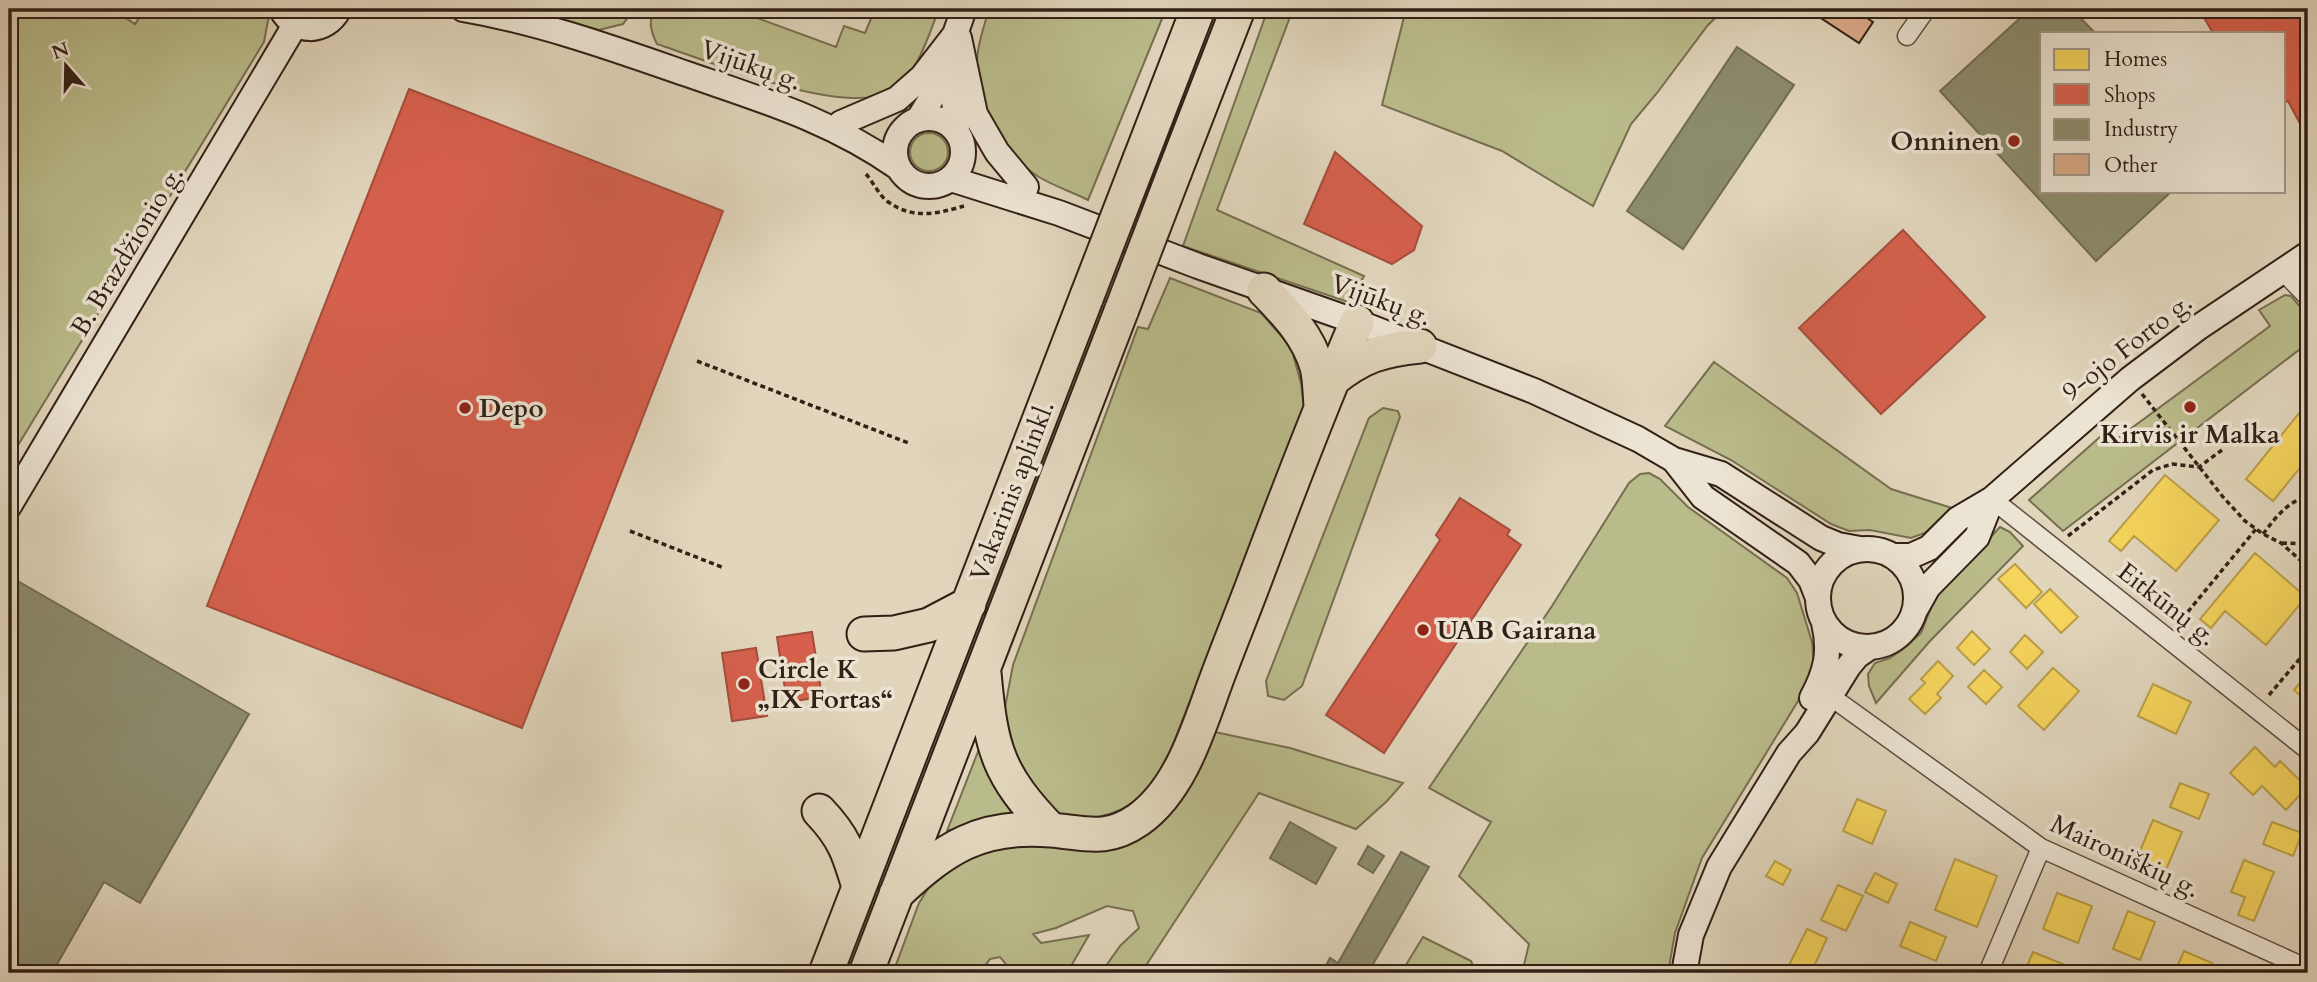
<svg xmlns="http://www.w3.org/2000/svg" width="2317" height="982" font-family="Cardo,serif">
<rect width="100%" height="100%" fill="#e1d5bc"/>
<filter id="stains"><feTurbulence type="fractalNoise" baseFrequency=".00286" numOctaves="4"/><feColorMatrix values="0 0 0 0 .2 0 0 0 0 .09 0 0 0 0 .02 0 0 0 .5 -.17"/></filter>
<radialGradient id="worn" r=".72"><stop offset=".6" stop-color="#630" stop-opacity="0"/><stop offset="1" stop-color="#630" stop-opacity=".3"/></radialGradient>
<path fill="#babb8b" stroke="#766e50" stroke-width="2" d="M9,9h103l23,15 10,-15 125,1 -6,32 -255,418z
M521,9h113l-11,15 -24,6z
M654,9h79l103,38 8,-21 21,7 10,-24h64c-11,27 -21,66 -48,82 -46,27 -185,-31 -234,-47 -6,-12 -9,-23 -3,-35z
M989,9h177l-78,191c-16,-8 -34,-14 -49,-23 -42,-25 -68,-78 -61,-126 2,-14 7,-28 11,-42z
M1212,9h10l-63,167 -10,-4z
M1268,9h25l-76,201 147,66 -13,27 -168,-57z
M1406,9h319l-17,16 -51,68 -26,31 -38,82 -91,-55 -120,-46z
M910 152a19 19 0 1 1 38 0a19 19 0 1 1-38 0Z
M1170,278l91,35 30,34 10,36 3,24 -134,345c-6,9 -10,20 -16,29 -22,31 -63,46 -98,31 -9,-3 -17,-8 -25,-13l-29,-76 11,-58 125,-338 10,2z
M2285,295l6,1 17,20v27l-245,188 -34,-31 81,-72 8,10 152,-112 -11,-16z
M1099,305l10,4 -257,664h-11z
M1714,362l177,127 61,19 -27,25 -14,5 -41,-8 -21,1 -18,-7 -100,-64 -66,-34z
M1383,408l15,3 2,6 -98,269 -18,14 -16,-4 -2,-15 103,-263z
M1649,473l11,6 28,28 99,71 10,15 15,49 2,21 -16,38 -96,157 -27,75 -7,40h-146l7,-29 -70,-68 32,-54 -62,-34 123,-182 77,-123 11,-9z
M2000,527l10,5 13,14 -93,95 -54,62 -7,-17 -1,-12 7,-11 15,-5 17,-12 14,-13 15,-38z
M1215,732l75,16 113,35 -16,18 -31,28 -97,-36 -118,180h-40l19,-27 19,-18 -6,-17 -26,-5 -51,22 -23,6 8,9 48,-8 -22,38h-60l1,-6 -8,-10 -10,2 -10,14h-87l26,-70 21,-33 22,-17 67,-11 57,8z
M981,744l11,38 28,29 -5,7 -36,4 -32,9z
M1423,937l48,24 5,12h-75z"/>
<path fill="#f6d55c" stroke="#bb9f47" stroke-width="2" d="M2308,402v56l-35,43 -27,-22z
M2165,475l54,45 -43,51 -42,-35 -13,15 -12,-10z
M2255,553l51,44 -40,48 -41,-34 -14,17 -11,-9z
M2015,564l27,28 -16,16 -28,-29z
M2050,589l28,28 -17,16 -27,-29z
M1972,631l18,18 -16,16 -17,-17z
M2025,635l18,17 -16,17 -17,-17z
M1938,661l15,15 -16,18 4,4 -16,16 -16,-15 16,-16 -4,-4z
M2053,668l26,23 -35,39 -26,-24z
M1984,670l18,17 -16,17 -18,-17z
M2308,673v23l-3,4 -11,-10z
M2153,684l38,18 -15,32 -38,-18z
M2255,747l20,20 5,-6 27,26 -21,23 -24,-24 -9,9 -23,-22z
M2180,783l29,11 -10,25 -29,-12z
M1857,799l29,12 -14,33 -29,-13z
M2153,820l29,12 -16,38 -29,-12z
M2272,822l30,11 -9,23 -30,-12z
M1955,859l42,17 -20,51 -42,-17z
M2244,860l30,12 -20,49 -16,-6 7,-18 -14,-5z
M1775,861l16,9 -8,15 -17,-9z
M1875,873l22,11 -9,19 -23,-11z
M1838,885l25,11 -17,35 -25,-11z
M2057,893l35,13 -14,37 -35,-14z
M2128,911l27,11 -15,38 -27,-11z
M1910,922l36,15 -10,24 -36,-15z
M1807,929l20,9 -16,35h-9l-14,-6z
M2184,951l28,12 -4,10h-23l-9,-4z
M2033,952l47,19 -1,2h-64l1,-3 8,3z"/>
<path fill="#d6604d" stroke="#a54d3c" stroke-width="2" d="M2199,9h109v122l-3,2 -17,-32 -4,2v-70h-71z
M409,89l314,122 -201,517 -315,-122z
M1335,152l87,74 -8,24 -22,14 -88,-40z
M1903,230l82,87 -104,97 -82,-86z
M1460,498l50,32 -3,5 14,10 -137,208 -58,-38 114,-175 -4,-5z
M812,632l10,65 -35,5 -10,-65z
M756,648l11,68 -35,5 -10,-68z"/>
<path fill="#8c8c6e" stroke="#716c54" stroke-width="2" d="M2030,9h42l23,24h-53v158h130l-76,70 -156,-170z
M1737,47l57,38 -111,164 -56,-38z
M9,576l240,138 -109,189 -36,-21 -52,91h-43z
M1290,822l46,26 -20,36 -46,-26z
M1368,846l16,10 -11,17 -15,-9z
M1401,852l28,15 -61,106h-46l8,-15 8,5z"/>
<path fill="#dbaa88" stroke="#322016" stroke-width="2" d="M1807,9h46l20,13 -14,21z"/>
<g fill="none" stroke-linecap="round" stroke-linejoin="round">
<defs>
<path id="street" d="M1907,36l19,-27
M2282,270l26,27
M1992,499l316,251
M1826,687l4,9 211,152 267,121
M1988,973l53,-125"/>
<path id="secondary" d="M281,9c14,25 44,26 58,0
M463,9c76,13 149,39 221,64 78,27 147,47 215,95
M959,38l16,76 22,38 29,35
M895 152a34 34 0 1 1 68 0a34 34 0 1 1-68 0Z
M918,120l16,-26 30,-85
M841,123l56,-24 25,-22 31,-40
M957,131l-3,-31 3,-38
M951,179l108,34 139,53 159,56 177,69 104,48 36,21 47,14 100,64 17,7 22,4
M1674,460l29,37 95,66 13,17 7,18
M9,506l286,-481
M1818 598a49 49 0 1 1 98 0a49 49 0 1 1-98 0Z
M1893,556h18l18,-8 29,-29 34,-20 138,-120 69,-52 109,-73
M1915,610l13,-23 49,-50 15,-38
M1812,698c14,-26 19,-46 12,-75
M1684,973l7,-38 28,-68 70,-114 18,-20 41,-66 9,-11 13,-9"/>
<path id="highway" d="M1140,159l58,-150
M1175,171l63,-162
M1264,290c22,23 44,45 53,77 3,12 3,26 4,39
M1332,380c30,-24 49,-30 88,-34
M864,634l30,-1 35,-8 40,-21
M984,673c7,76 13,101 67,157
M819,811c25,26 30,42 40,76
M896,894c49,-46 84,-70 155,-64 35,3 55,12 87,-10 44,-31 61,-94 79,-142 13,-35 27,-69 40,-104 32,-85 64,-169 100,-252
M826,973l261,-677
M866,973l256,-664"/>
</defs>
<use href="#street" stroke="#5e4d40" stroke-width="21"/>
<use href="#secondary" stroke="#322016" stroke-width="28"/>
<use href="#highway" stroke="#322016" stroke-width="37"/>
<path stroke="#322016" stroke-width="3.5" stroke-dasharray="5 3.5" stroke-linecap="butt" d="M866,174c7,8 13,21 21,27 26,19 49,13 77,5
M697,361l214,83
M2142,394l81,103 22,24 18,13 18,9 27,24
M630,531l94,37
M2263,534c13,-17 24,-32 45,-38
M2068,536l85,-66 19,-6 27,3 23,-17
M2282,543l26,1
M2177,625l79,-96
M2269,695l39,-46"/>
<use href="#street" stroke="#ece4d3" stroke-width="18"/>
<use href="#secondary" stroke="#ece4d3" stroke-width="24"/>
<use href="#highway" stroke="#e1d5bc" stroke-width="33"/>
<defs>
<path id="highway-bridge" d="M1087,296l53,-137
M1122,309l53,-138"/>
</defs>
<use href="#highway-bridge" stroke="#322016" stroke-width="37" stroke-linecap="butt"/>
<use href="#highway-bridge" stroke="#e1d5bc" stroke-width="33"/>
</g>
<g fill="#8f2418" stroke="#ece4d3" stroke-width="2.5">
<circle cx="2014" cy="141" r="7"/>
<circle cx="2190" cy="407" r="7"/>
<circle cx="465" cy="408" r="7"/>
<circle cx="1423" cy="630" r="7"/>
<circle cx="744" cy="684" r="7"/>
</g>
<g text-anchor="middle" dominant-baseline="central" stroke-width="7" stroke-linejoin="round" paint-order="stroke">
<g font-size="26" fill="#322016" stroke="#ece4d3">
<text transform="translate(751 65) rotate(19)">Vijūkų g.</text>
<text transform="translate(127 251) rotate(-59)">B. Brazdžionio g.</text>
<text transform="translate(1381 300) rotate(20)">Vijūkų g.</text>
<text transform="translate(2127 347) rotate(-38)">9-ojo Forto g.</text>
<text transform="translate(1012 491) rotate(-69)">Vakarinis aplinkl.</text>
<text transform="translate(2167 604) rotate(38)">Eitkūnų g.</text>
<text transform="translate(2125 856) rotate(25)">Maironiškių g.</text>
</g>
<g font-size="26" font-weight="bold" fill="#322016" stroke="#ece4d3" text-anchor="start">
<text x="2000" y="141" text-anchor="end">Onninen</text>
<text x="479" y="408">Depo</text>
<text x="2190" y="434" text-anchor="middle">Kirvis ir Malka</text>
<text x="1437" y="630">UAB Gairana</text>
<text x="758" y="669">Circle K<tspan x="758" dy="30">„IX Fortas“</tspan></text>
</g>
</g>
<rect width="2317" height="982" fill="none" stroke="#e1d5bc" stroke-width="35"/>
<rect x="10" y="10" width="2296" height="961" fill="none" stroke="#322016" stroke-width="3.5"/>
<rect x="18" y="18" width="2282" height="947" fill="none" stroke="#322016" stroke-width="2"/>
<rect x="2040" y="32" width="245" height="161" fill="#ece4d3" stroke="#a29687" stroke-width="2"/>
<rect x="2054" y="49" width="35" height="21" fill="#f6d55c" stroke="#a29687" stroke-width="2"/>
<text x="2104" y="66" font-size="21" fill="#322016">Homes</text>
<rect x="2054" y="84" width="35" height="21" fill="#d6604d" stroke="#a29687" stroke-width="2"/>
<text x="2104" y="102" font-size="21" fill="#322016">Shops</text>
<rect x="2054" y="119" width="35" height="21" fill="#8c8c6e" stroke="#a29687" stroke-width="2"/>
<text x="2104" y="136" font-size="21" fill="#322016">Industry</text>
<rect x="2054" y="154" width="35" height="21" fill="#dbaa88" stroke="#a29687" stroke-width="2"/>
<text x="2104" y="172" font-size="21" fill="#322016">Other</text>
<g transform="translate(66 66) rotate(340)" stroke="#ece4d3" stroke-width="5" paint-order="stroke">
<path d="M0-5L12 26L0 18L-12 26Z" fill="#322016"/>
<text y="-10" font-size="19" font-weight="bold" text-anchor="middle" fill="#322016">N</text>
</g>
<rect width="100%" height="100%" filter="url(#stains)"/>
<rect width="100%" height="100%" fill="url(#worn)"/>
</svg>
